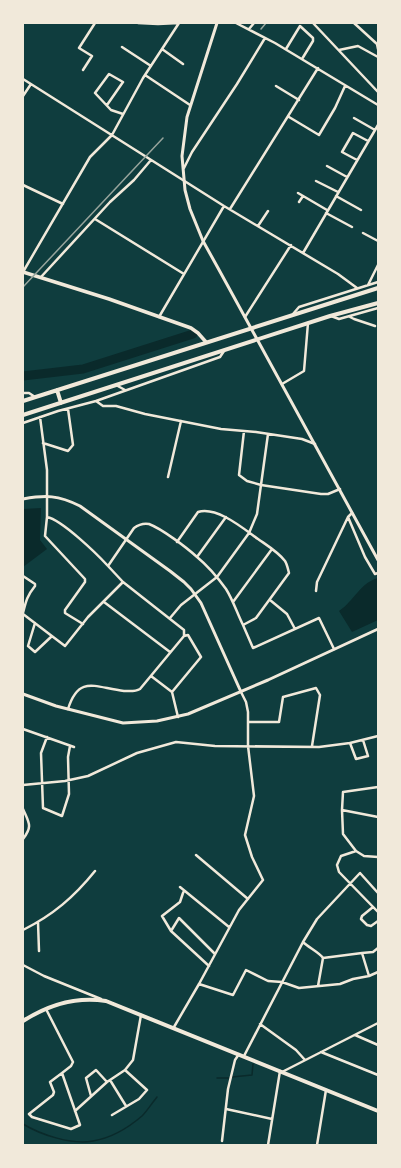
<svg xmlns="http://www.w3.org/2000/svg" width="401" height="1168" font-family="'Varela Round',sans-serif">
<rect width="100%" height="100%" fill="#0f3d3e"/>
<path fill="#0a2a2b" d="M41,508l-1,32 7,9 -24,18v-58z
M378,578v42l-26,12 -13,-21c15,-10 21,-28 39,-33z"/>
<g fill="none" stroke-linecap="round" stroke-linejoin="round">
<path stroke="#0a2a2b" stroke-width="1.5" d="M232,1077l20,-2 1,-11
M217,1078h12
M23,1124c18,11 49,21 70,17 18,-3 35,-13 49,-25 5,-5 10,-13 15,-19"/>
<path stroke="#0a2a2b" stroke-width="9" d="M23,376l60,-7 110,-35"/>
<path stroke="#f1e9da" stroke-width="2.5" d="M138,23l20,1 21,-1
M236,23l39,20 103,62
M313,23l65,69
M354,23l23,21 1,5
M249,29l5,-6
M122,47l29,19
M162,49l21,15
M286,49l14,-23 13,12v3l-11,18
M339,50l19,-4 20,11
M83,70l9,-14 -13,-8 16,-25
M145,75l45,30
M23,79l201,127 114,68 19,14
M276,86l23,14
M23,96l8,-12
M107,105l16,-23 -14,-8 -14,19 16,17 12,4
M289,117l30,18 16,-27 10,-22
M354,118l21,12
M357,160l-15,-8 11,-19 15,8
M327,166l20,11
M184,168l8,-16 45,-68 28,-46
M316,181l22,11
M23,185l40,19
M298,193l29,17
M336,196l25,14
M299,202l4,-6
M230,209l88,-141
M326,213l26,14
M95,219l89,55
M258,226l10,-15
M363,233l15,8
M303,253l75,-128
M23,272l67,-115 22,-22 31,-57 36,-55
M41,277l69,-75 24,-22 17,-20
M368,285l10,-20
M293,314l6,-7 79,-25
M331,316l8,3 39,-11
M159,317l65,-111
M245,317l46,-72
M350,317l4,2 21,7
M282,384l22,-13 4,-48
M116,385l9,5
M23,393h6l6,4
M96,401l124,-44 4,-6
M40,417l7,53v47l-2,19 40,43v3l-20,28v3l18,11
M23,423l35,-12 38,-10 7,5h13l29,8 76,15 35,3 46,7 13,5
M244,431l-5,44 8,6 14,4 60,9h7l12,-5
M43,443l25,8 5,-6 -5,-36
M168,477l13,-56
M352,513l-4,4 17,40 10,17 3,-1
M47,517c15,3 50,37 61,49
M197,557l29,-40
M23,576l12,8v2c-8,10 -9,15 -12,27
M123,582l-15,-16 26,-38c4,-3 9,-5 15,-4 13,5 37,23 48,33 11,9 21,21 29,32 7,11 11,24 17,36l13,-7 33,-45c-1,-4 -2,-9 -4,-12 -7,-9 -17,-15 -27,-22 -14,-10 -41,-33 -60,-27l-21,30
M316,591l1,-9 31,-65
M270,600l17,14 8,15
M104,602l66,50
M233,602l39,-53
M23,614l42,32 23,-29 35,-35 61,48v6l-44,53c-5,3 -10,2 -16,2 -28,-3 -45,-17 -56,18
M170,618l11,-13 36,-28 32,-44 8,-19 11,-80
M35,623l-7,23 7,6 17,-16
M243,625l10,23 66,-30 15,31
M151,676l21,16 6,25
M172,692l29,-35 -13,-22 -4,1
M248,722h31l4,-25 33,-9 4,7 -8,51
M23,729l51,18
M47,737l-6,16 2,55 19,8 7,-22 -1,-37 2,-11
M350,743l6,16 12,-3 -5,-16
M23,785l42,-4 23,-5 49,-23 39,-11 39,4 104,1 31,-4 28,-7
M23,809c6,14 10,17 0,30
M342,810l36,7
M356,851l-13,-17 -1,-24 1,-18 35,-5
M196,855l52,44
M378,857l-14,-1 -8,-5 -15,5 -4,9 2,7 39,40
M180,887l49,40
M373,907l-11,9 -1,3 6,6 4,1 7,-5
M38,922l1,29
M23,930c30,-15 51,-33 72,-59
M171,931l-9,-15 18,-14 3,-9 1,-2
M362,953l11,-1 5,-4
M23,965l21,11 57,23
M209,966l-38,-35 8,-13 36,36
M369,976l9,-4
M199,984l34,11 13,-25 22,11 14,1 17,6 41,-4 13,-5 16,-3 -7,-23 -39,5c-3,-5 -15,-11 -20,-16
M318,986l5,-28
M46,1009l27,53 -2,4 -9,7 18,52 -9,4 -39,-12 -3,-3 24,-19 1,-3 -4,-10 12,-9
M260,1024l36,26 9,10
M174,1027l25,-43 40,-74 24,-30 -11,-23 -7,-22 9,-39 -6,-50v-34l-2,-10 -5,-10
M355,1035l23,10
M321,1052l57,23
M244,1056l59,-114 14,-23 43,-46 18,20
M282,1072l96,-49
M110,1080l16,26
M91,1096l-5,-18 10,-8 11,12
M226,1109l46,10
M75,1111l32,-29 18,-12 8,-10 8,-45
M112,1115l27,-16 8,-9 -22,-20
M222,1141l6,-52 7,-29 4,-6
M268,1145l12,-74
M317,1145l9,-55"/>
<path stroke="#f1e9da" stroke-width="3" d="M217,23l-30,94 -5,39 3,34 5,19 13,32 15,27 160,292
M23,499c23,-4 35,-4 57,7l90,65 14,11 7,7 10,14 40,89
M23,694l33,12 67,17 34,-2 31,-7 80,-34 110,-51"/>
<path stroke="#f1e9da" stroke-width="3.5" d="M23,272l86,27 82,29 7,5 8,9"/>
<path stroke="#f1e9da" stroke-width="4" d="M23,1021c25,-16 52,-25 83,-20l272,110"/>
<path stroke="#f1e9da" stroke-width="4" d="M57,390l4,13
M23,401l355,-113
M23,415l307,-99 48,-13"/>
<path stroke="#97a49c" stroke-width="1.5" d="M261,29l5,-6
M23,287l140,-149"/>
</g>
<rect width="401" height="1168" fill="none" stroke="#f1e9da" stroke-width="48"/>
</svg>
